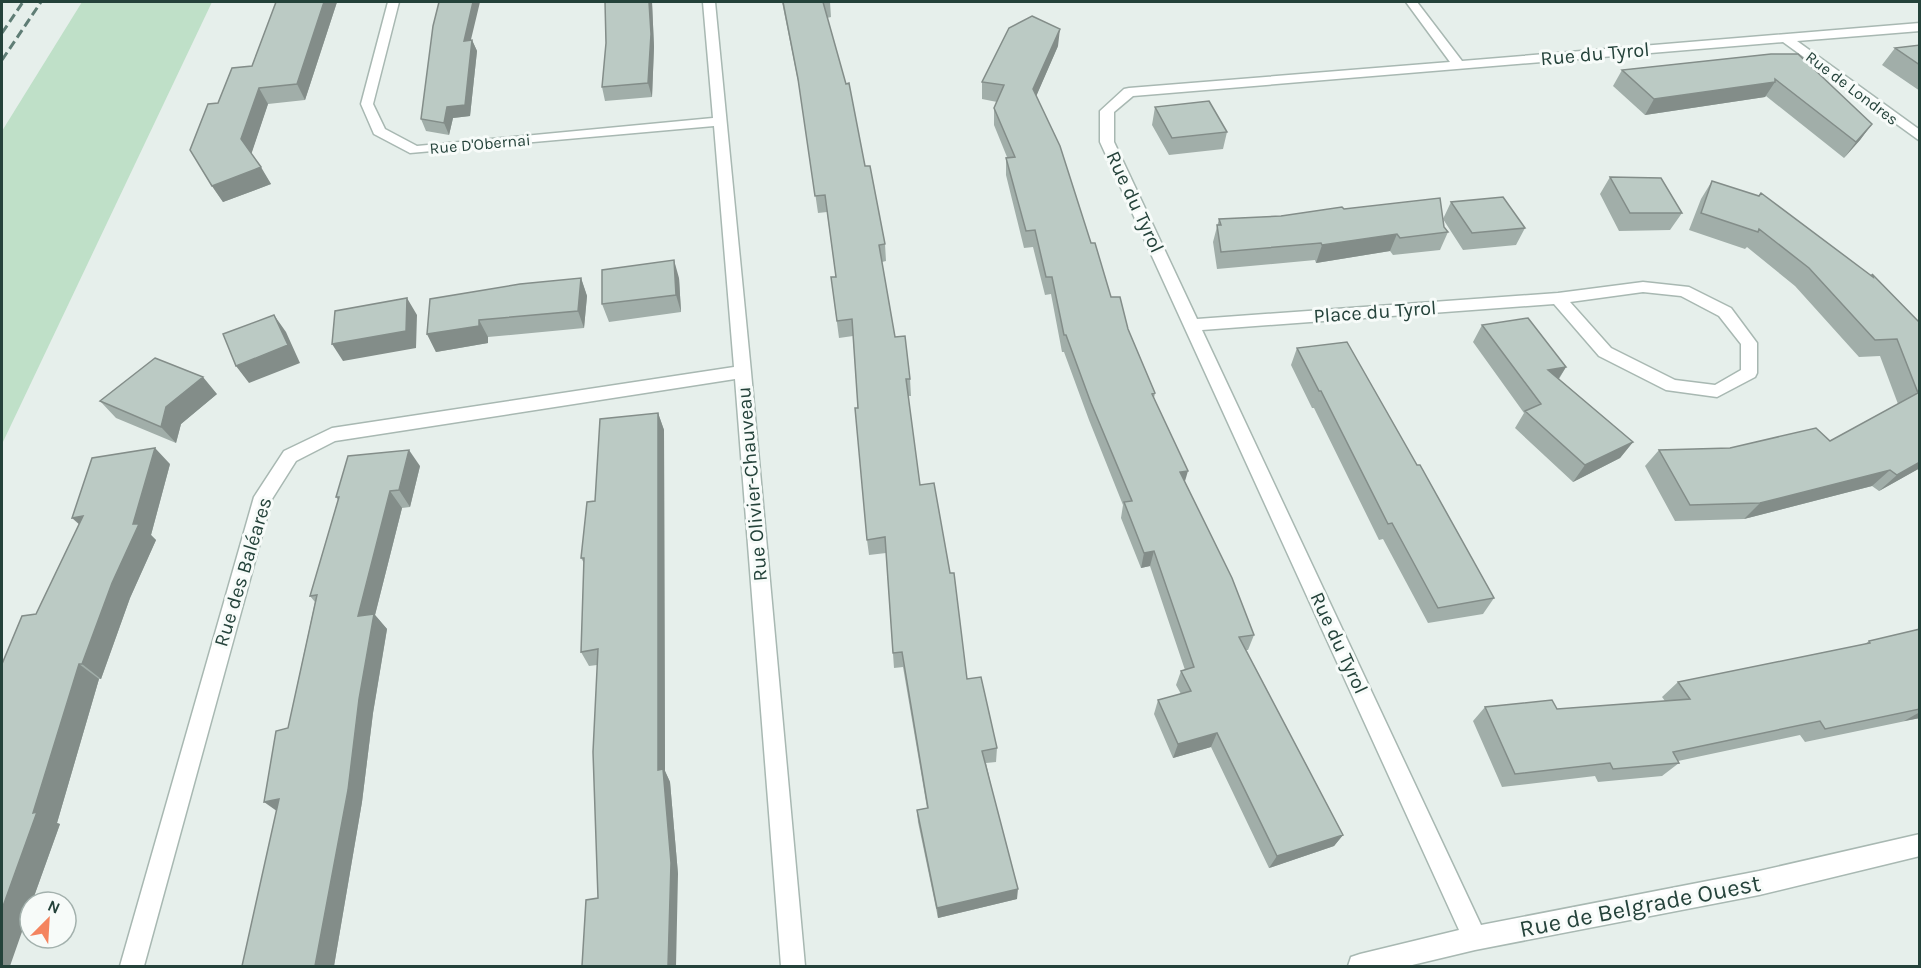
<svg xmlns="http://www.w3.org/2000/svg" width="1921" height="968" font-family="Karla,sans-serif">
<rect width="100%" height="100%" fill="#e6efeb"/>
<path fill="#bfe0c8" d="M82,2h130l-210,442v-313z"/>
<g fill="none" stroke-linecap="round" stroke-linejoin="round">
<defs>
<path id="minor" d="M388,2h11l-26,102 12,25 32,17 296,-28 -10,-116h12l36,370 54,594h-24l-46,-587 -400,62 -39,20 -24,38 -128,467h-24l134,-469 30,-46 48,-23 402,-61 -20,-241 -304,27 -36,-19 -13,-30z
M1406,2h11l45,59 458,-38v8l-123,10 123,89v11l-137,-99 -650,54 -19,16v30l83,177 361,-26 85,-11 46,5 42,21 26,35v30l-2,4 -38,20 -51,-7 -67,-34 -45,-52 -352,26 279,595 278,-54 161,-37v22l-161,39 -284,55 -67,16h-60l3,-9 9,-3 99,-24 -359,-788v-31l24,-22 5,-1 321,-26zM1643,292l38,4 38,20 22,28v26l-26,15 -40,-5 -64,-32 -41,-46z"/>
</defs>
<use href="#minor" stroke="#a8b8b2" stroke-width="3"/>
<use href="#minor" fill="#fff" fill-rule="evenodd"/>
<path stroke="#5f7d75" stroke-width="3" stroke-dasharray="9 4.5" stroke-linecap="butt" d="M2,33l21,-31
M2,60l39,-58"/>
</g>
<path fill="#a1aea9" d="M276,2h61l-32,98 -37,4 -17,50 20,30 -48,18 -11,-16 6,-83 34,-37z
M605,2h47l2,45 -2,50 -47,4 -3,-14 4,-44z
M782,2h48l1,15 -4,1 58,226 1,17 -4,1 13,75 15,42 1,17h-3l12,89 47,194 30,69 -1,14 -10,1 31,136 -79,19 -20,-96 -1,-12 10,-2 -24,-141 -9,1 -8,-115 -17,2 -2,-15 -14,-204 -14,2 -8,-61h5l-9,-65 -9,1 -17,-117z
M471,40h1l5,11 -7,65 -17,2 -4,17 -23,-4 -5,-12z
M1920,45v46l-38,-26 13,-17z
M1058,46l-22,50 75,201 17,32 27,64 -1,5 31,84 69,153 -6,15h-3l98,185 -9,11 -65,22 -58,-121 -38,11 -19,-44 4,-14 23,-6 -5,-9 5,-14 4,-1 -35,-104 -9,2 -20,-50 2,-13 -34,-85 -25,-68h-2l-11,-58 -6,1 -12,-48 -9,1 -18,-73v-17l1,-1 -13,-32v-17l3,-6 -15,-3v-17z
M1771,54l101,70 -12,16 -16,18 -78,-62 -1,1 -120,18 -32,-29 9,-16z
M1155,107l72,25 -4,17 -54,6 -17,-30z
M1610,177l72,36 -12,17 -51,1 -19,-37z
M1712,181l159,94 1,-1 48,49v145l-41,23 -7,-5 -128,33 -69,2 -30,-55 14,-16 71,-2 100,-7 68,-37 -18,-48 -21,1 -64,-71 -48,-39 -2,2 -56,-19 12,-31z
M1451,202l74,26 -9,17 -53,5 -20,-31z
M1344,209l100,18 4,5 -8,18 -47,5 -3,-4 -74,12 -1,-3 -98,9 -4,-27 6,-23 62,-3z
M581,278l6,18 -3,32 -96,9v6l-52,9 -9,-18z
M679,278l2,34 -72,10 -7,-18z
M1482,325l84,42 -7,12 74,63 -13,16 -47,24 -58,-54 9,-15 -51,-71z
M1297,348l197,250 -11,16 -55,9 -45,-84 -4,1 -65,-132h-2l-21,-43z
M217,394l-36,30 -5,19 -60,-25 -16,-17z
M658,413l6,17 1,341 5,11 8,92 -80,24 -1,-233 -8,1 -8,-14 3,-89 -3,-5 14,-57z
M170,464l-19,71 5,5 -26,58 -29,81h-2l-42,144 3,1 -28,78h-2l6,-288z
M420,466l-10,41 -8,1 -27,107 12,14 -14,84 -11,89 -28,164h-92l35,-155 11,-83 27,-126 -5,-6 28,-96 -2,-3z
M1920,629v89l-115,24 -5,-7 -122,26 1,2 -17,13 -64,6 -3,-6 -93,11 -29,-66 12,-14 72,2 108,-8 -3,-4 16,-15 187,-38 4,-3z"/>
<path fill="#838d89" d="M324,2h13l-32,98 -8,-16z
M473,2h7l-12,50 -4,-11z
M649,2h3l2,45 -2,50 -4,-14z
M1060,29l-2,17 -26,60 1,-17z
M472,40l5,11 -7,65 -17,2 -4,17 -5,-12 3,-16z
M1775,82l-10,15 -120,18 9,-16z
M259,88l9,16 -17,51 -10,-16z
M1872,124l-12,16 -16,18 12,-16z
M261,167l10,17 -48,18 -11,-16z
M1397,234l-7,17 -74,12 6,-18z
M674,260l5,18 2,34 -5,-17z
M581,278l6,18 -3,32 -6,-17z
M407,298l10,17 -1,33 -73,13 -11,-17z
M274,315l12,17 14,31 -51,20 -13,-17z
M479,320l9,17v6l-52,9 -9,-18z
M1566,367l-11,17 -7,-14z
M203,377l14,17 -36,30 -5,19 -15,-16 5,-20z
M658,413l6,17 1,341 5,11 8,92 -2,92h-8l-10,-196z
M1633,442l-13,16 -47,24 12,-17z
M155,448l15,16 -19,71 5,5 -26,58 -29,81 -19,-15 30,-81 21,-59z
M409,450l11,16 -10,41 -11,-17z
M1920,462v6l-41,23 18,-16z
M1890,470l-18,16 -128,33 16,-16z
M1188,471l-5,17 -3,-16z
M390,491l12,17 -27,107 12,14 -14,84 -11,89 -28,164h-19l43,-350z
M83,516l7,18 -18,-16z
M1154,551l-4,15 -9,2 3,-15z
M79,664l20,15 -42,144 3,1 -28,78h-2v7l-20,57h-8v-57l31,-96z
M1920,712v6l-16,3z
M1217,733l-6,14 -38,11 5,-14z
M279,799l2,15 -17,-12z
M1343,835l-9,11 -65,22 8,-12z
M1018,889l-1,10 -79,19 -1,-10z"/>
<path fill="#bbcac4" stroke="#838d89" stroke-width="1.5" d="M276,2h48l-27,82 -38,4 -18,51 20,28 -49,19 -22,-36 18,-46 10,-1 14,-35 20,-2z
M439,2h34l-9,39 8,-1 -7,65 -18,2 -3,16 -23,-4 12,-93z
M605,2h44l2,32 -3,49 -46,4 4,-44z
M783,2h40l23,82 3,-1 16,83h5l15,78 -6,1 16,92 10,-1 5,43h-4l14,106 14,-2 16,90h4l13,106 14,-2 16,71 -15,3 36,138 -81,19 -20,-98 11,-2 -26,-156 -9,1 -8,-116 -18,3 -12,-132h3l-6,-89 -15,2 -6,-44h5l-11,-82 -10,1 -17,-117z
M1032,16l28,13 -27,60 27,57 31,97h4l16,54h9l8,32 27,64 -3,1 36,77 -8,1 52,106 22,57 -15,2 104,198 -66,21 -60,-123 -39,11 -20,-44 33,-9 -10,-20 13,-4 -40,-116 -10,2 -20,-51 8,-1 -41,-98 -25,-68h-2l-12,-58h-6l-11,-47 -9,1 -20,-73 9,-1 -21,-49 10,-23 -22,-3 27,-54z
M1920,45v20l-25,-17z
M1771,54h27l74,70 -16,18 -81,-63v3l-121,17 -32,-29z
M1209,101l18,31 -55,6 -17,-31z
M1610,177l51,1 21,35h-52z
M1712,181l47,15 2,-3 112,84 -1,-3 48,49v139l-23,13 -7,-5 -130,33 -70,2 -31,-55 71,-2 86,-20 14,13 88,-48 -21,-54 -22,1 -66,-72 -50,-39 -1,3 -57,-19z
M1503,197l22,31 -53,5 -21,-31z
M1440,198l4,29 4,5 -48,6 -3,-4 -75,11 -1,-2 -100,9 -4,-27h4l-2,-6 62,-3 61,-9 2,2z
M674,260l2,35 -74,9v-34z
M581,278l-3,33 -99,9v6l-52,8 3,-35 90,-15z
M407,298l-1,33 -74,13 3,-33z
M274,315l14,30 -52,21 -13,-32z
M1528,318l38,49 -18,3 85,72 -48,23 -60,-54 16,-7 -59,-79z
M1347,342l70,123h3l74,133 -56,10 -46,-85 -4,1 -67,-133h-2l-22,-43z
M155,358l48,19 -37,30 -5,20 -61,-26z
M658,413v357l5,-1 8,94 -3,103h-86l4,-66 12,-2 -5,-146 5,-103 -17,3 3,-94h-3l6,-56 8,-1 5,-82z
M155,448l-22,76h6l-27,59 -30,81h-3l-46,149 4,-1 -35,97v-245l20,-48 14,-2 47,-98 -11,2 20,-60z
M409,450l-10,40 -9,1 -32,125 16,-2 -15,85 -11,91 -33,176h-73l37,-167 -15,3 12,-71 12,-3 29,-133 -7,1 29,-99h-3l12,-41z
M1920,629v80l-95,20 -5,-8 -147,31 6,11 -66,6 -3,-6 -95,11 -30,-67 67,-7 5,9 133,-10 -12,-17 192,-39 -1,-2z"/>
<g text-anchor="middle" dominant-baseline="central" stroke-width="6" stroke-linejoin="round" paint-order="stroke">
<g font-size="16" fill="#24423a" stroke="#f7fbf9">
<text transform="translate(1852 88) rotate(37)">Rue de Londres</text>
<text transform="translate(480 144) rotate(-5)">Rue D'Obernai</text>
</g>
<g font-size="20" fill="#24423a" stroke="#f7fbf9">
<text transform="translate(1595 54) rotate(-5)">Rue du Tyrol</text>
<text transform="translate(1135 202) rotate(65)">Rue du Tyrol</text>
<text transform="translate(1375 312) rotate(-4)">Place du Tyrol</text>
<text transform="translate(752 484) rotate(-95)">Rue Olivier-Chauveau</text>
<text transform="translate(243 572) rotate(-73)">Rue des Baléares</text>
<text transform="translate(1339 643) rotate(65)">Rue du Tyrol</text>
</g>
<g font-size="24" fill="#24423a" stroke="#f7fbf9">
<text transform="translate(1640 906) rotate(-11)">Rue de Belgrade Ouest</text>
</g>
</g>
<rect width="1921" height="968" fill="none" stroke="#24423a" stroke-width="6"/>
<g transform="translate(48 920) rotate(24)"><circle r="28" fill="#f7fbf9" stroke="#a3b1ad" stroke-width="1.5"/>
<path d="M0-4.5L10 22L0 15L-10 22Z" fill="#f4845f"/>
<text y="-9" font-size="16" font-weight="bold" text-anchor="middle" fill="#24423a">N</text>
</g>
</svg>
